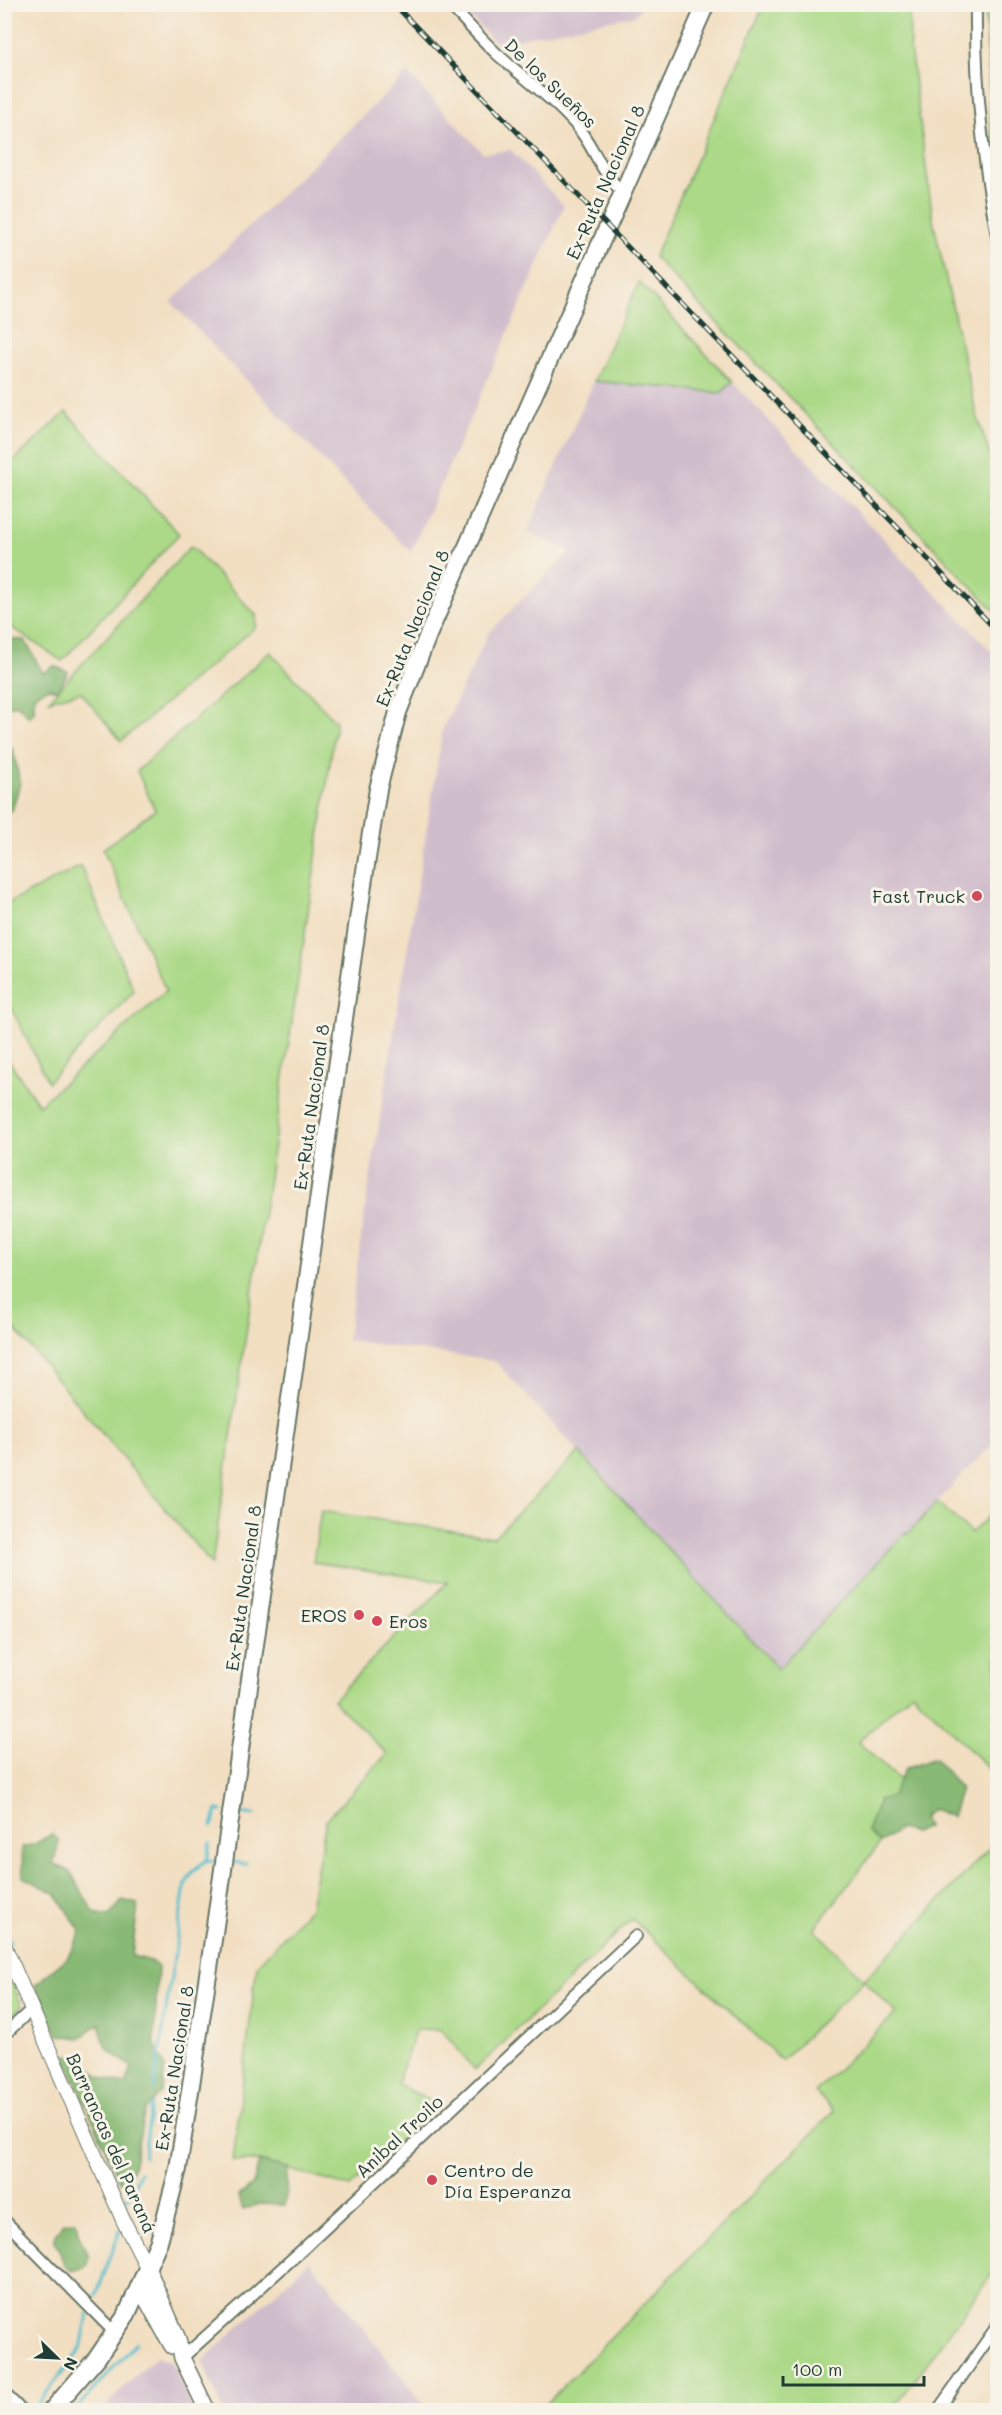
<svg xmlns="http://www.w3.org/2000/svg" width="1002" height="2415" font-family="Mali,sans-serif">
<rect width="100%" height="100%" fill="#f7f3e8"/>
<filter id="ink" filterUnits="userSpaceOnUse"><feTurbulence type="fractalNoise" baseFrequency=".0167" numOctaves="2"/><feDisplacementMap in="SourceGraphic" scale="12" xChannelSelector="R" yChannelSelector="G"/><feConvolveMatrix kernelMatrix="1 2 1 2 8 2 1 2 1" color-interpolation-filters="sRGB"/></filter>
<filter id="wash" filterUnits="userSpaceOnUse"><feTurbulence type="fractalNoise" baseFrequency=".008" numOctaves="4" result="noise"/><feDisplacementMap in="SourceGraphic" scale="24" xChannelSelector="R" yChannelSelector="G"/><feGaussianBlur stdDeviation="1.35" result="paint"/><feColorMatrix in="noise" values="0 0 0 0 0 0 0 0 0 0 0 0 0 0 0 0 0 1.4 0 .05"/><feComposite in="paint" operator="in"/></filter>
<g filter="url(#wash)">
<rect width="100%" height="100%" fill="#f2dfc2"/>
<path fill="#d0bdcc" d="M459,5h183l-6,10 -140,28z
M407,73l76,80 28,-3 53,56 -153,346 -240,-250z
M594,381l127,12 11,-11 265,275v782l-219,230 -283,-308 -148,-21 17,-124 79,-488 45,-94 82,-83 -43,-19z
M310,2261l118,149h-205l-21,-49z
M156,2357l15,5 22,48h-92z"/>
<path fill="#abd987" stroke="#658b5e" stroke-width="1.5" d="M764,4l145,1 1,42 23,173 43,193 21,63v137l-343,-356z
M985,5h12v187l-5,-34z
M639,282l93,100 -11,11 -127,-12z
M66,412l113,122 -117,127 -57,-38 -1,-153z
M191,546l65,69v12l-135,114 -40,-49 -32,8z
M270,652l66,70 -124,843 -207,-248v-262l34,50 127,-114 -63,-142 52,-39 -18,-39z
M81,866l53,125 -86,91 -43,-87v-90z
M579,1452l199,217 127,-136 2,2 30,-33 34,31 26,-25v269l-85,-85 -54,50 48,44 -39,45 13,12 -66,86 50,51 133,-140v427l-104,143h-353l294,-299 -19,-19 81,-79 -32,-33 -82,80 -150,-141 -157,151 -33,-40 -26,-1 -19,55 41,21 -88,82 -91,-26h-26l24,-196 53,-57 16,-88 61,-66 -54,-54 115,-118 -135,-20 8,-51 173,26z
M5,1965l17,41 -17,17h-1z"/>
<path fill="#88b974" stroke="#547b54" stroke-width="1.5" d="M5,639l20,1 18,33 11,-7 14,6 -10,18 -10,-2 -14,7v17l-5,5 -12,-13 -12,4z
M4,746l9,3 7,34 -8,28 -7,-1z
M935,1758l26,31 -9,28 -20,-8 -9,8 4,10 -12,6 -15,-4 -20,14 -13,-12 12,-31 13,-4 13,-27z
M52,1834l7,7 -6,23 17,7 24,42 15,3 14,-16 15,4 -6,52 19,5 7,6 -4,76 11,24 -3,24 -17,19 -13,62 -6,11 -6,-1 -56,-127 11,2 26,20 25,8 6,-18c-22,-16 -29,-15 -32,-44l-20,15 -22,-3 -23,-50 32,-27 14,-26 -26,-39 -32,-16 -1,-30 13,-3z
M259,2161l29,7 -3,37 -26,-1 -16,6 -4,-14 14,-12z
M76,2221c1,5 1,11 3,15 5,13 14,16 6,31l-13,4 -8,-6 -5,-17 -4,-4v-10l9,-11z"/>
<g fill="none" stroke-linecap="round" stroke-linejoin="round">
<path stroke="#53bece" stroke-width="3" d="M239,1813l16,2
M212,1826l5,-16 5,1
M207,1860l3,-17
M232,1862l14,2
M4,1930l6,13
M154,2089l31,-204 9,-15 13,-10 8,1
M144,2157l7,-52
M121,2201l9,-5 10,-24
M96,2296l24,-66
M34,2409l47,-60 7,-35
M75,2410l61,-67"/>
</g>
</g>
<g filter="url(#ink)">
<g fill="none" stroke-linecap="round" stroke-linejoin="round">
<defs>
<path id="minor" d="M449,4c16,17 31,34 48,50 25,23 56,44 78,70 19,21 25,49 47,67
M976,4c-1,79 7,160 22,237
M4,2035l29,-27
M4,2220l111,113
M182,2358l120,-108 334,-314
M4,2393l17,17
M938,2410l60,-85"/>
<path id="tertiary" d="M4,1945l119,275 25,49"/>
<path id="secondary" d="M148,2269l30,70 4,19 25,52
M140,2288l32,58"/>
<path id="primary" d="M52,2410l45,-52 30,-44 32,-73 19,-72 31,-201 156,-1097 13,-82 20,-77 30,-77 278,-631"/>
</defs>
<use href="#minor" stroke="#697666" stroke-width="14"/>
<use href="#tertiary" stroke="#697666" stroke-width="16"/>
<use href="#secondary" stroke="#697666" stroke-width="18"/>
<use href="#primary" stroke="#697666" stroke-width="20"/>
<use href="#minor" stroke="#fff" stroke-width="10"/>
<use href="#tertiary" stroke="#fff" stroke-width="14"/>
<use href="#secondary" stroke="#fff" stroke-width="15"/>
<use href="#primary" stroke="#fff" stroke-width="16"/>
<defs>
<path id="rail" d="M394,4l604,628"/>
</defs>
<use href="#rail" stroke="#1f3d34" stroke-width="5"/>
<use href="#rail" stroke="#f7f3e8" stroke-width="3" stroke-dasharray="9" stroke-linecap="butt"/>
</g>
</g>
<g fill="#d1495b" stroke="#f7f3e8" stroke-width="2">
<circle cx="977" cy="896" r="6"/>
<circle cx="359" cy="1615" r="6"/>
<circle cx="377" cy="1621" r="6"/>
<circle cx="432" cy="2180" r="6"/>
</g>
<g text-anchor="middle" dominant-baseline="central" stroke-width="6" stroke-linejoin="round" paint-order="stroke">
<g font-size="18" fill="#1f3d34" stroke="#f7f3e8">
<text transform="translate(551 83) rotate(44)">De los Sueños</text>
<text transform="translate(605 182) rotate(-66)">Ex-Ruta Nacional 8</text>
<text transform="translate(412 628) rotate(-68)">Ex-Ruta Nacional 8</text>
<text transform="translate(311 1107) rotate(-82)">Ex-Ruta Nacional 8</text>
<text transform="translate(243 1588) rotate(-82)">Ex-Ruta Nacional 8</text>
<text transform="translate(174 2068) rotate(-81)">Ex-Ruta Nacional 8</text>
<text transform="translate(399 2136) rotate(-43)">Anibal Troilo</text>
<text transform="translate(112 2143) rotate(66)">Barrancas del Paraná</text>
</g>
<g font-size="18" fill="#1f3d34" stroke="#f7f3e8" text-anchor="end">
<text x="965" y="896">Fast Truck</text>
<text x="347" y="1615">EROS</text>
<text x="389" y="1621" text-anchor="start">Eros</text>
<text x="444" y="2170" text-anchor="start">Centro de<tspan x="444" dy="21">Día Esperanza</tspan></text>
</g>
</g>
<rect width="1002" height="2415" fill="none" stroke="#f7f3e8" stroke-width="24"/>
<g transform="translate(57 2358) rotate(114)" stroke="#f7f3e8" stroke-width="4.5" paint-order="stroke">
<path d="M0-4.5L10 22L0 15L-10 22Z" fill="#1f3d34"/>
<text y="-9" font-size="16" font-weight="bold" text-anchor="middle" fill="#1f3d34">N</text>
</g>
<path d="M783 2376v9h141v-9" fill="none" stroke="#1f3d34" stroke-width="3"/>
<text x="792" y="2376" font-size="18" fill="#1f3d34" stroke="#f7f3e8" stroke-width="4.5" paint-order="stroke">100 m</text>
</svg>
